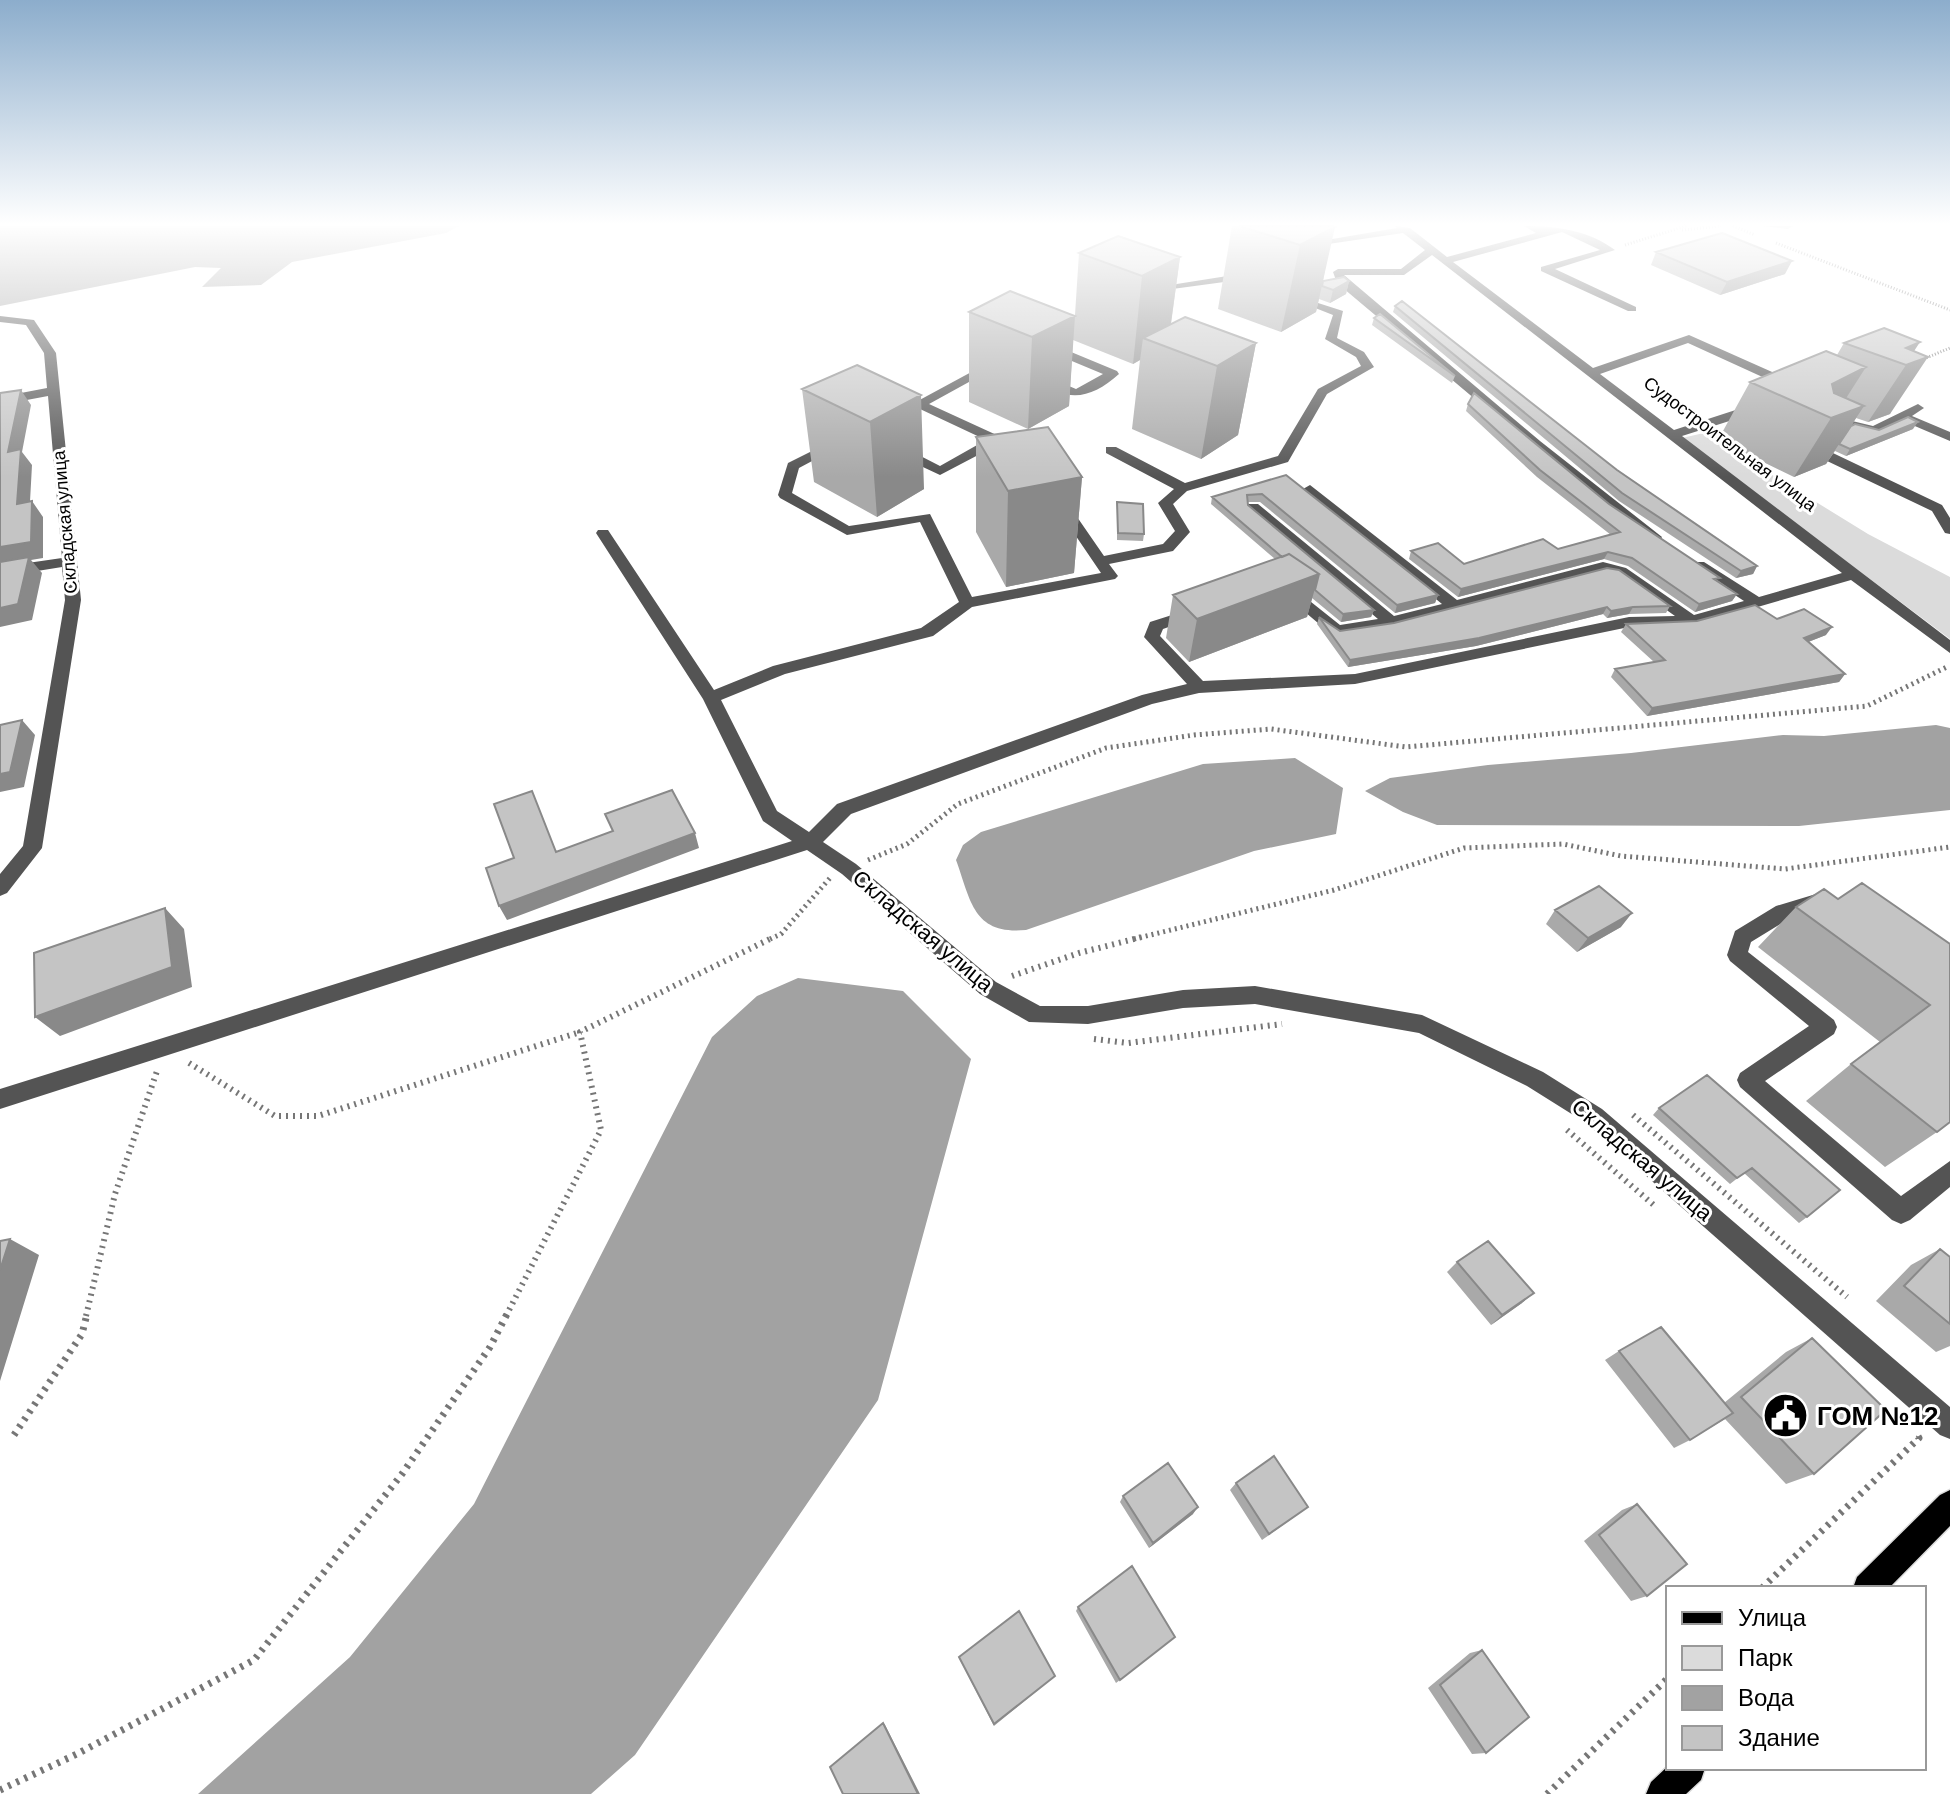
<svg xmlns="http://www.w3.org/2000/svg" width="1950" height="1794" font-family="Helvetica,sans-serif">
<rect width="100%" height="100%" fill="#fff"/>
<path fill="#dbdbdb" d="M1704,433l164,101 82,43v62l-268,-201z"/>
<path fill="#a2a2a2" d="M0,226h459l-13,7 -154,29 -31,23 -59,2 19,-19 -26,-1 -195,39z
M1936,725l14,3v82l-151,16 -362,-1 -34,-13 -38,-21 25,-13 98,-13 143,-12 152,-18 41,1z
M1295,758l48,30 -7,46 -82,17 -228,79c-53,5 -55,-29 -70,-70l7,-15 18,-13 222,-68z
M798,978l105,13 68,68 -93,341 -243,355 -44,39h-393l152,-137 124,-153 238,-467 45,-41z"/>
<g fill="none" stroke-linecap="round" stroke-linejoin="round">
<defs>
<path id="major" d="M1950,1490v36l-61,62h-36l4,-11 83,-82z
M1668,1766v2h37l-4,12 -15,14h-40l5,-12z"/>
</defs>
<use href="#major" stroke="#dbdbdb" stroke-width="3"/>
<path stroke="#767676" stroke-width="3" stroke-dasharray="1 2" stroke-linecap="butt" d="M1733,226l22,9
M1682,230l39,-4
M1776,243l174,67
M1625,245l61,-19
M1921,360l29,-12"/>
<path stroke="#767676" stroke-width="5" stroke-dasharray="2 4" stroke-linecap="butt" d="M868,860l39,-16 51,-40 148,-56 88,-13 77,-6 135,18 461,-41 82,-40
M770,939l11,-5 49,-56
M1134,939l200,-49 130,-42 99,-4 58,12 164,13 165,-22"/>
<path stroke="#767676" stroke-width="6" stroke-dasharray="2 5" stroke-linecap="butt" d="M1012,976l67,-23 63,-16
M1094,1039l34,4 154,-19
M189,1063l86,53h43l262,-84
M1633,1115l214,182
M1567,1130l89,77
M86,1316l29,-122 42,-123
M506,1316l95,-186 -21,-98 194,-95"/>
<path stroke="#767676" stroke-width="7" stroke-dasharray="3 6" stroke-linecap="butt" d="M14,1435l68,-101 5,-20
M1762,1588l157,-150 -3,-5
M0,1790l77,-36 177,-94 148,-186 88,-127 17,-33
M1547,1794l121,-116"/>
<path fill="#545454" fill-rule="evenodd" d="M1395,226l15,2 37,29 89,-24 -12,-7c32,0 64,4 91,24l-60,19 81,38v4h-8l-87,-40v-4l59,-17 -38,-18 -109,30 140,106 96,-33 108,48v6h-8l-101,-46 -88,31 74,56 77,-25h10v6l-79,25 268,204v13l-99,-73 -159,46 -63,1 -274,57 -156,9 -47,11 -301,110 -28,28 33,22 140,118 44,24h48l95,-16 72,-4 167,29 121,57 59,37 348,298v32l-10,-4 -354,-312 -59,-37 -108,-53 -164,-29 -72,4 -95,16 -59,-2 -49,-28 -138,-120 -35,-24 -807,259v-20l792,-248 -29,-20 -60,-122 -107,-166 2,-3h10l106,160 59,-24 148,-38 38,-26 -39,-80 -73,13 -67,-37 -2,-3 10,-32 42,-21 12,3 -43,23 -7,25 57,33 81,-12 42,83 129,-24 -38,-56 2,-3h10l29,42 59,-12 12,-13 -17,-28 16,-14 -68,-36v-6h10l69,36 93,-27 40,-67 43,-23 -5,-9 -31,-18 8,-24 -43,-17v-4l53,17 -6,27 27,14 10,15 -47,27 -39,68 -101,29 -14,13 17,28 -17,19 -64,13 9,12 -3,3 -143,28 -39,29 -148,38 -64,26 56,111 32,21 28,-28 305,-109 45,-11 -43,-47 6,-15 44,-14 6,2v6l-37,13 -3,7 43,45 152,-7 274,-57 46,-1 -59,-42 -13,-2 -212,55 -60,7 -45,-38v-6h10l44,35 38,-6 -130,-109v-6h10l136,112 48,-12 -137,-112 -2,-3 7,-4 147,115 146,-38 23,6 68,47 50,-14 -50,-33v-6h10l55,35 83,-24 -410,-318 -28,20h-60l196,166 122,96 -2,3h-10l-80,-61 -233,-196 -4,-11 5,-3h63l24,-19 -22,-17 -95,14 -5,-3 94,-16z
M1763,226h30l-5,3z
M1240,274l14,6 -5,3 -10,-3 -89,12 -5,-3z
M0,316l34,4 22,33 25,247 -39,248 -35,45 -7,3v-22l23,-28 42,-246 -3,-33 -62,10v-10l62,-9 -14,-162 -48,9v-8l47,-9 -3,-35 -18,-28 -26,-3z
M1047,342l70,29 2,3c-27,24 -51,30 -80,6l6,-4 31,13 27,-15 -60,-25 -2,-3z
M988,363l10,3 -69,38 72,33v6l-61,32 -45,-21v-6h10l35,18 46,-26 -66,-31 -24,11 -6,-4z
M1918,404l6,4 -12,8 38,16v9l-47,-20 -28,13 -33,-10 6,-4 25,6z
M1804,444h10l128,61 8,13v16l-5,-1 -13,-22 -128,-61z
M1816,894l19,3 3,6 -3,6 -35,3 -49,30 -3,10 86,68 3,7 -3,7 -69,47 136,115 49,-35v26l-40,33 -9,4 -9,-4 -152,-133 -3,-7 3,-7 69,-47 -79,-65 -3,-6 8,-24 41,-25z"/>
<use href="#major" fill="#000" fill-rule="evenodd"/>
</g>
<path fill="#a9a9a9" d="M1232,226h101l-10,55h26l-3,13 -16,9 -11,-4 -3,13 -35,20 -63,-23z
M1656,252l129,22 -65,21 -69,-30z
M1079,253l101,4 -9,67 85,19 -18,92 -37,24 -69,-30 8,-69 -7,4 -60,-24 -4,66 -41,23 -59,-27v-90l106,3z
M1395,306l222,164 140,96 -4,8 -17,4 -117,-77 -226,-189z
M1374,318l81,58 -3,7 -80,-58z
M1844,343l70,8 -24,63 -22,8 -12,-4 -5,8 28,4 34,-1 -67,27 -11,-5 -9,13 -32,13 -76,-37 32,-58 87,-27z
M857,365l67,124 -47,28 -63,-35 -12,-93z
M1468,404l269,190 -5,7 -37,11 -67,-46 -24,-7 -146,38 -49,-38 2,-8 53,13 94,-15 53,-14 -74,-58 -71,-66z
M976,437l106,40 -8,96 -68,14 -30,-55z
M1286,475l152,120 -3,8 -40,10 -135,-111h-12v3l126,105 -3,7 -30,5 -29,-24 -5,19 -118,45 -23,-24 7,-43 102,-36 -64,-55 1,-7z
M1117,502l27,32 -1,7 -26,-1z
M1607,568l63,38 -4,7 -37,1 -22,4 -4,-4 -127,32 -128,21 -31,-43 2,-7 21,14 54,-8z
M1626,624l200,11 -18,7 37,32 -6,8 -192,34 -36,-39 4,-8 39,-7 -33,-30z
M1838,899l112,45 -13,188 -52,35 -79,-66 45,-37 29,-22 -122,-95 38,-40z
M1555,910l66,17 -44,25 -31,-28z
M1707,1075l100,142 -8,6 -55,-50 -14,11 -77,-69 6,-7z
M1940,1249l10,8v89l-14,6 -60,-51 35,-36z
M1457,1262l65,41 -31,22 -44,-53z
M1812,1338l2,136 -28,10 -61,-65 -35,21 -16,8 -69,-88 14,-9 105,52 62,-51z
M1236,1483l64,30 -38,27 -32,-50z
M1123,1496l70,18 -44,34 -29,-46z
M1637,1504l10,92 -16,5 -47,-60 38,-31z
M1078,1607l97,30 -59,46 -40,-72z
M1482,1650l4,103 -14,1 -44,-66 42,-35z
M959,1657l96,19 -61,50 -34,-66z"/>
<path fill="#898989" d="M1335,227l-19,85 -35,20 19,-87z
M1180,257l-12,87 -25,-6 -3,22 -7,4 9,-88z
M1792,261l-7,13 -65,21 7,-13z
M1349,281l-3,13 -16,9 3,-13z
M1075,316l-6,90 -41,23 4,-92z
M1920,342l-15,23 1,-17z
M1256,343l-18,92 -37,24 16,-93z
M1928,357l-38,57 -22,8 38,-57z
M1866,367l-32,50 30,-11 -38,58 -32,13 37,-59 1,-34z
M21,390l10,15 -9,47 10,13 -3,55 -12,-16 -9,-52z
M921,395l3,94 -47,28 -7,-95z
M1918,422l-5,7 -67,27 4,-7z
M1082,477l-8,96 -68,14 2,-96z
M32,501l11,16v41l-12,2 11,13 -10,47 -32,7v-80z
M1608,552l-4,7 -146,38 3,-8z
M1757,566l-4,8 -17,4 5,-7z
M1319,574l-12,43 -118,45 8,-43z
M1737,594l-5,7 -37,11 4,-8z
M1438,595l-3,8 -40,10 2,-8z
M1607,607l-4,7 -127,32 -128,21 2,-7z
M1633,607l-4,7 -22,4 4,-7z
M1374,610l-3,7 -30,5 2,-8z
M1832,627l-6,8 -28,11 6,-8z
M1845,674l-6,8 -192,34 5,-8z
M22,720l13,15 -11,52 -24,5v-18z
M695,833l4,15 -192,72 -8,-14z
M165,908l19,21 8,58 -132,49 -25,-19z
M1632,913l-11,14 -44,25 11,-14z
M10,1239l29,16 -39,126v-111z
M1534,1293l-12,10 -31,22 11,-10z
M1198,1507l-5,7 -44,34 4,-5z
M883,1723l2,2 35,69h-2z"/>
<path fill="#c4c4c4" stroke="#898989" stroke-width="2" d="M1239,226h94l2,1 -35,18z
M1722,233l70,28 -65,21 -71,-30z
M1118,236l62,21 -38,19 -63,-23z
M1344,277l5,4 -16,9 -11,-4 1,-5z
M1010,291l65,25 -43,21 -63,-25z
M1402,301l215,169 140,96 -16,5 -119,-78 -227,-187z
M1380,314l75,62 -81,-58z
M1185,317l71,26 -39,23 -74,-28z
M1884,328l36,14 -14,6 22,9 -22,8 -62,-22z
M1826,351l40,16 -34,17 2,9 30,13 -33,12 -81,-36z
M857,365l64,30 -51,27 -68,-33z
M21,390l-13,62 13,-3 -4,55 15,-3 -1,41 -31,5v-154z
M1474,393l135,111 111,74 -6,1 23,15 -38,10 -67,-46 -24,-6 -147,37 -50,-38 27,-8 26,21 79,-25 15,10 62,-17 -80,-62 -72,-66z
M1908,417l10,5 -68,27 -11,-5 12,-18 4,-2 24,6z
M1048,427l34,50 -74,14 -32,-54z
M1286,475l152,120 -41,10 -135,-111 -15,1 1,10 126,105 -31,4 -28,-24 4,-16 -30,-20 -7,3 -70,-60z
M1117,502l26,2 1,30 -26,-1z
M1289,554l30,20 -122,45 -24,-24z
M29,557l-11,47 -18,4v-46z
M1607,568l12,2 51,36 -37,1 -22,4 -4,-4 -128,31 -129,22 -31,-43 21,14 54,-8z
M1755,605l22,14 27,-10 28,18 -28,11 41,36 -193,34 -37,-39 50,-9 -39,-36 71,-3z
M22,720l-12,52 -10,2v-49z
M672,790l23,43 -196,73 -13,-38 28,-10 -20,-54 38,-13 24,61 57,-21 -8,-17z
M1862,883l88,61v178l-13,10 -86,-68 79,-59 -134,-98 28,-18 14,10z
M1599,886l33,27 -44,25 -33,-28z
M165,908l7,59 -137,50 -1,-64z
M1707,1075l133,115 -33,27 -55,-49 -15,10 -78,-70z
M10,1239l-10,31v-29z
M1488,1241l46,52 -32,22 -45,-53z
M1940,1249l10,8v67l-46,-38z
M1661,1327l72,86 -43,27 -71,-89z
M1812,1338l74,72 -72,64 -73,-77z
M1274,1456l34,51 -39,27 -33,-51z
M1168,1463l30,44 -45,36 -30,-47z
M1637,1504l50,60 -40,32 -48,-61z
M1132,1566l43,71 -55,43 -42,-73z
M1019,1611l36,65 -61,48 -35,-67z
M1482,1650l47,67 -43,36 -46,-68z
M883,1723l35,71h-75l-13,-27z"/>
<linearGradient id="sky" x2="0" y2="1"><stop stop-color="#8cadcc"/><stop offset="0.47" stop-color="#fff"/><stop offset="1" stop-color="#fff" stop-opacity="0"/></linearGradient>
<rect width="1950" height="477" fill="url(#sky)"/>
<defs>
<symbol id="civic-disc" viewBox="-11 -11 22 22"><circle r="9.5" fill="#000" stroke="#fff"/><path d="M-.6-6.5H3V-4.5H.6V-3L4-1V1h2V6H-6V1h2V-1L-.6-3ZM-1.2 2.5V6h2.4V2.5Z" fill="#fff"/></symbol>
</defs>
<g fill-rule="evenodd">
<use href="#civic-disc" x="1760" y="1390" width="51" height="51"/>
</g>
<g text-anchor="middle" dominant-baseline="central" stroke-width="6" stroke-linejoin="round" paint-order="stroke">
<g font-size="18" fill="#000" stroke="#fff">
<text transform="translate(1730 444) rotate(37)">Судостроительная улица</text>
<text transform="translate(65 522) rotate(-95)">Складская улица</text>
</g>
<g font-size="22" fill="#000" stroke="#fff">
<text transform="translate(923 931) rotate(40)">Складская улица</text>
<text transform="translate(1642 1160) rotate(40)">Складская улица</text>
</g>
<g font-size="26" font-weight="bold" fill="#000" stroke="#fff" text-anchor="start">
<text x="1817" y="1416">ГОМ №12</text>
</g>
</g>
<rect x="1666" y="1586" width="260" height="184" fill="#ffffff" stroke="#999999" stroke-width="2"/>
<rect x="1682" y="1612" width="40" height="12" fill="#000000" stroke="#999999" stroke-width="2"/>
<text x="1738" y="1626" font-size="24" fill="#000000">Улица</text>
<rect x="1682" y="1646" width="40" height="24" fill="#dbdbdb" stroke="#999999" stroke-width="2"/>
<text x="1738" y="1666" font-size="24" fill="#000000">Парк</text>
<rect x="1682" y="1686" width="40" height="24" fill="#a2a2a2" stroke="#999999" stroke-width="2"/>
<text x="1738" y="1706" font-size="24" fill="#000000">Вода</text>
<rect x="1682" y="1726" width="40" height="24" fill="#c4c4c4" stroke="#999999" stroke-width="2"/>
<text x="1738" y="1746" font-size="24" fill="#000000">Здание</text>
</svg>
